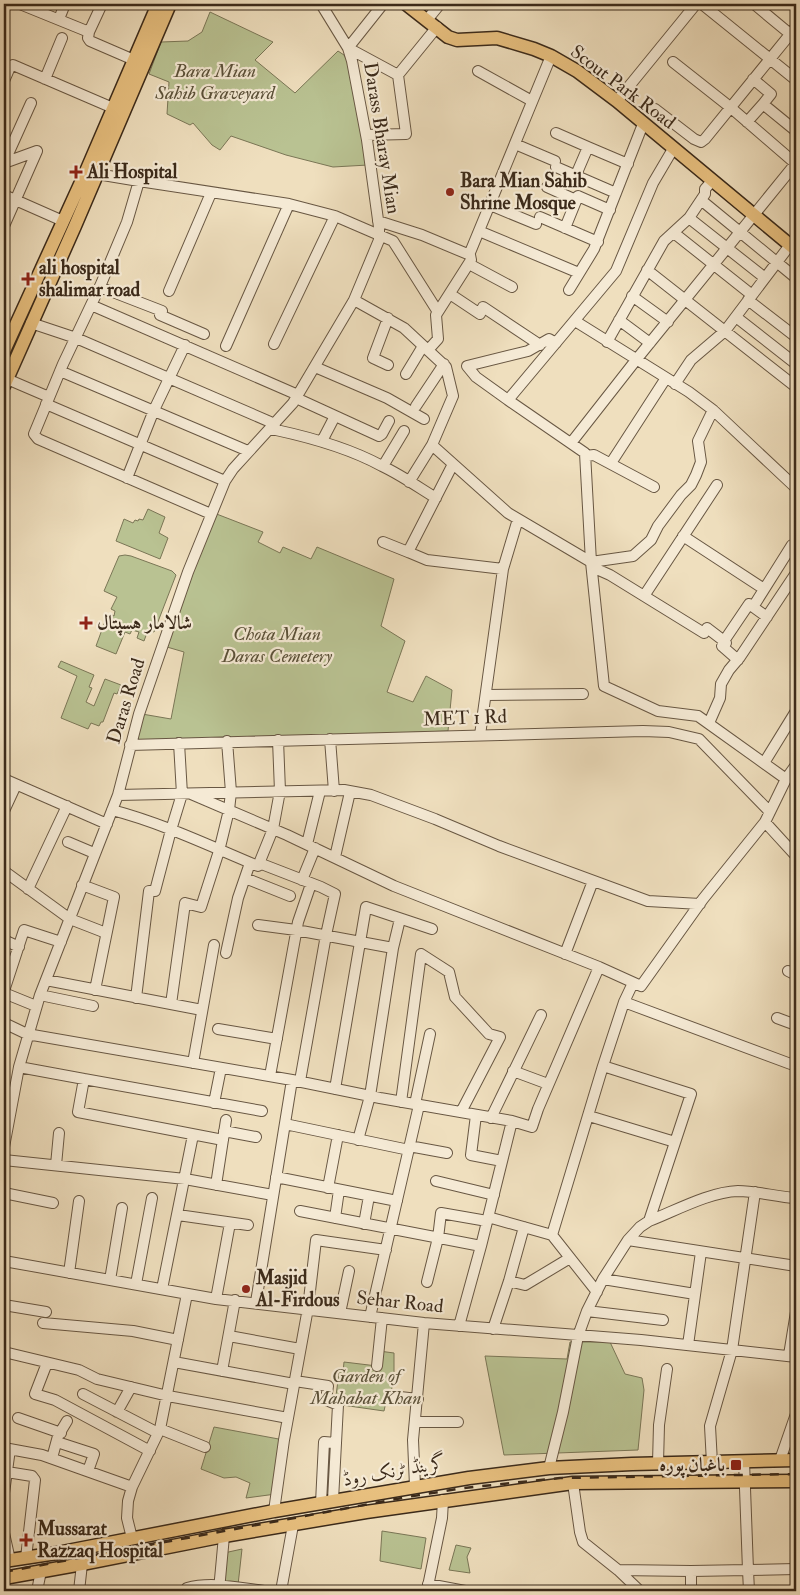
<svg xmlns="http://www.w3.org/2000/svg" width="800" height="1595" font-family="'IM FELL Double Pica',Amiri,serif">
<rect width="100%" height="100%" fill="#efdfbe"/>
<filter id="stains"><feTurbulence type="fractalNoise" baseFrequency=".004" numOctaves="4"/><feColorMatrix values="0 0 0 0 .2 0 0 0 0 .09 0 0 0 0 .02 0 0 0 .5 -.17"/></filter>
<radialGradient id="worn" r=".72"><stop offset=".6" stop-color="#630" stop-opacity="0"/><stop offset="1" stop-color="#630" stop-opacity=".3"/></radialGradient>
<path fill="#b9c292" stroke="#7a7656" d="M210,12l63,30 -18,18 40,33 43,-42 6,4 6,11 18,99 -35,2 -47,-12 -55,-19 -11,14 -8,-5 -19,-22 -3,2 -23,-11 2,-32 -20,-8 12,-32 27,-1 14,-9z
M148,509l17,8 -6,16 9,5 -8,21 -44,-18 8,-22 9,4 2,-3 3,1 1,-2 4,1z
M214,513l49,19 -5,10 22,11 3,-6 28,12 6,-12 77,32 -13,47 24,15 -18,51 26,10 13,-26 26,14 -4,41 -315,12 9,-29 29,5 13,-67 -17,-5z
M125,555l6,1 41,15 4,4 -22,57 -6,-2 -4,11 -7,-3 2,-6 -7,-2 -2,4 -5,-2 -9,22 -20,-8 11,-30 2,1 1,-3 4,2 1,-5 -4,-2 6,-12 -13,-6 15,-35z
M61,661l33,14 -5,12 3,1 -6,14 8,4 11,-27 16,6 -4,9 -3,-1 -11,29h-2l-2,4 -8,-3 -3,6 -27,-11 16,-42 -19,-9z
M570,1342h40l15,32 17,4 2,12 -6,60 -134,5 -19,-99 82,3z
M379,1351l15,2v19l-4,30h-4l-2,9 -49,-7 4,-32h4l1,-10 33,4z
M214,1427l70,13 -8,54 -30,4 4,-15 -14,-6 -12,1 -23,-9z
M382,1531l44,7 -5,31 -41,-8z
M456,1545l15,3 -4,9 3,16 -21,-3z
M242,1549l-4,36h-17l3,-32z"/>
<g fill="none" stroke-linecap="round" stroke-linejoin="round">
<defs>
<path id="minor" d="M20,4l69,28 13,-28
M321,4l27,44 4,13 15,79 12,87v13l-25,60 50,28 42,39 7,29 -21,49 76,68 83,49 13,124 54,25 40,5 88,63
M702,4l94,76
M754,4l41,34
M59,19l6,-15
M427,20l13,-16
M89,32l-1,6 2,3 44,19
M673,62l57,45 66,57
M478,71l54,30
M398,75l39,-48
M45,79l17,-41
M753,79l18,15 -8,10 33,27
M4,81l6,-14 3,-2 100,43
M617,101l79,-97
M655,109l39,30 7,3 4,-3 91,-112
M747,122l16,-18
M556,133l32,14
M366,135l40,-1 -8,-59 -50,-27 35,-44
M515,144l40,17
M673,149l-20,34 -37,88 -108,129 77,53 6,109 42,-6 18,-16 7,-14 23,-31 10,-10 5,-10 5,-13 -3,-21 15,-31
M4,163l33,-12 -33,75
M4,163l27,-60
M556,167l60,26
M91,171l6,3 42,7 150,23 46,12 58,25 45,71
M576,175l12,-28 40,17
M139,181l-12,41 -26,62 -38,80 -29,70 4,5 173,75
M547,187l29,13
M4,195l59,26
M701,200l95,78
M490,205l46,19
M540,217l58,25
M689,218l76,60
M378,221l44,14 48,20 1,5 -35,55 2,24 -10,11
M565,228l13,-32 32,14
M479,231l100,42
M674,233l78,62
M469,255l82,-199
M469,264l43,23
M647,270l149,117
M100,287l62,24 -2,4 44,19
M569,290l25,-41 49,-125
M169,291l42,-98
M450,294l30,20 3,-7 57,38
M632,296l36,26
M748,300l48,37
M91,305l207,90
M736,317l60,47
M388,318l-15,40 15,7
M619,320l31,23
M575,321l114,71 24,18 83,78
M31,323l45,15 199,86
M607,342l57,-101 25,-23 16,-24v-5l7,-8
M274,344l61,-128
M226,346l63,-142
M315,367l72,31 37,21
M60,371l188,80
M406,374l17,-28
M7,379l42,18
M675,384l16,-24 34,-29 65,-86
M296,398l83,38 3,-2 7,-13
M508,400l-32,-23 -9,-11 61,-15 21,-12 7,4
M46,404l179,77
M416,406l28,-42
M269,430h7c37,8 73,18 106,36 19,9 36,21 54,32
M322,441l13,-25
M571,443l65,-83 160,-197
M586,456l8,-1 60,32
M611,463l55,-85
M383,466l21,-35
M127,478l27,-68 31,-65
M409,482l23,-37
M683,536l81,53
M383,542l25,10 45,-88
M408,552l19,8 76,9
M592,567l18,8 94,58 3,-5 17,13 2,2 -4,3 16,14
M644,596l73,-111
M753,607l39,-62 4,3
M724,641l25,-37 18,13
M486,695l97,-1
M709,723l11,-25 1,-14 8,-14 11,-13 56,-84
M480,735l23,-166 15,-50
M330,739l4,52
M130,745l513,-14 26,1 30,7 71,73
M764,763l32,-52
M4,779l103,45
M191,794l96,41 107,51 205,81 42,19 62,-87 62,-77 21,-43 10,-14
M118,795l226,-5 27,5 64,24 64,27 149,55 52,3
M112,810c50,13 98,36 146,56l15,-37 7,-38 -2,-51
M4,811l12,-26
M765,822l31,34
M68,842l26,11
M307,844l13,-53
M335,857l15,-65
M259,863l62,24 14,7 -9,41 -26,146
M4,871l66,48 36,14
M245,878l45,18
M302,880l13,-32
M82,885l32,12 -19,93
M28,889l39,-83
M258,925l38,5 97,18 7,-29
M4,940l15,7
M226,953l12,-55 12,-35
M565,954l28,-73
M788,971l8,4
M46,980l156,30
M4,991l20,-61 37,12
M4,993l32,13
M40,995l53,11
M136,998l13,-107h6l16,-61 11,-36 -3,-51
M624,1002l172,64
M171,1004l14,-101 16,4 18,-56 10,-41 2,-18 -4,-51
M777,1018l19,7
M4,1023l23,11 265,46 88,18 132,23 20,6 6,-18 61,-142
M218,1029l59,10
M193,1063l21,-118
M603,1066l88,28 -42,127
M19,1067l65,12 -6,33 145,28
M513,1071l35,13
M270,1076l28,-154 13,-38
M84,1079l178,32
M335,1089l31,-182 66,22
M401,1102l20,-148 28,18 6,25 34,37 11,3 -39,75
M214,1103l7,-35
M415,1104l15,-70
M476,1115l-5,40 31,6
M589,1116l86,26
M491,1118l50,-103
M285,1124l124,26
M224,1131l32,6
M358,1140l12,-44 23,-148
M409,1146l38,7
M4,1147l15,-80 21,-72 78,-200 21,-81 49,-142 37,-91 8,-12 60,-66 61,-103
M4,1160l181,19 88,16
M56,1165l3,-32
M276,1177l121,24
M436,1181l58,14
M216,1185l10,-65
M328,1188l10,-53
M4,1193l49,10
M300,1211l181,35
M178,1215l70,10
M488,1217l64,18 45,57
M335,1218l4,-28
M364,1224l5,-28
M552,1235l51,-169 21,-64 9,-19
M628,1240l168,26
M4,1261l212,38 208,24 217,17 155,17
M69,1273l10,-72
M603,1279l92,15
M110,1280l12,-72
M509,1281l16,4 45,-27
M427,1282l11,-44 3,-25 46,8
M136,1284l16,-86
M162,1289l31,-154
M216,1299l14,-76
M256,1302l36,-222
M4,1305l42,7
M587,1311l76,9
M340,1313l9,-42
M370,1317l49,-212
M43,1323l90,8 45,9
M459,1326l22,-80 31,-125
M493,1329l16,-48 15,-54
M229,1336l71,13
M688,1345l13,-93
M4,1352l75,18 18,9 71,17 120,22
M789,1355l7,-43
M174,1362l120,22
M47,1363l-12,31 20,6 95,51
M377,1366l5,-48
M222,1371l13,-71
M295,1381l33,5 -2,14 12,5 -2,38 -12,-1 -3,61
M83,1394l75,39
M391,1396l27,3
M117,1412l14,-25
M18,1418l43,15
M415,1422h43
M160,1429l45,18
M57,1442l37,12 -6,17
M4,1448l38,7 90,32
M52,1458l6,-22 9,-15
M780,1460l16,-46
M744,1461l4,109 48,-1
M658,1463l1,-38 8,-56
M712,1463l-2,-37 22,-76 23,-158
M549,1468l14,-56 15,-76 9,-25 16,-32 25,-39 12,-13 9,-6c26,-10 60,-29 89,-30 20,0 38,6 58,7
M7,1472l25,4 3,4 -9,78
M573,1483l7,49 3,10 35,28 22,21
M415,1486l-2,-46 11,-117
M4,1493l6,-44
M333,1500l3,-57
M274,1511l10,-71 24,-132 8,-68 70,10
M4,1533l6,27
M132,1538l-5,-20 1,-17 4,-14 28,-58 27,-135
M618,1570l73,1 57,-1 1,21
M691,1571v20
M428,1584l37,7
M219,1590l5,-54
M37,1591l4,-20
M79,1591l3,-27
M187,1591v-3c25,-7 52,0 77,3
M281,1591l12,-66
M427,1591l15,-73 1,-18"/>
<path id="major" d="M406,4l42,33 9,3 40,-2 37,11 17,7 26,15 40,30 179,149
M4,351l83,-182 71,-165
M4,386l71,-160 95,-222
M4,1561l53,-8 217,-42 195,-33 80,-10 83,-4 164,-4
M4,1578l78,-14 142,-28 142,-24 207,-29 223,-2"/>
</defs>
<use href="#minor" stroke="#685743" stroke-width="12"/>
<use href="#major" stroke="#3b2a1a" stroke-width="15"/>
<use href="#minor" stroke="#f5ead5" stroke-width="10"/>
<use href="#major" stroke="#e8c07f" stroke-width="12"/>
<path stroke="#3b2a1a" stroke-width="2.5" stroke-dasharray="9 9" stroke-linecap="butt" d="M4,1572l403,-75 57,-9 96,-10 236,-4"/>
</g>
<g fill="#8f2418" stroke="#f5ead5" stroke-width="2">
<path d="M73.5 164.5h5v5h5v5h-5v5h-5v-5h-5v-5h5z"/>
<circle cx="450" cy="192" r="5"/>
<path d="M25.5 271.5h5v5h5v5h-5v5h-5v-5h-5v-5h5z"/>
<path d="M83.5 615.5h5v5h5v5h-5v5h-5v-5h-5v-5h5z"/>
<circle cx="246" cy="1289" r="5"/>
<rect x="730" y="1459" width="12" height="12" rx="2.5"/>
<path d="M23.5 1532.5h5v5h5v5h-5v5h-5v-5h-5v-5h5z"/>
</g>
<g text-anchor="middle" dominant-baseline="central" stroke-width="4.5" stroke-linejoin="round" paint-order="stroke">
<g font-size="19" font-style="italic" fill="#5a5038" stroke="#f5ead5">
<text x="215" y="71">Bara Mian<tspan x="215" dy="22">Sahib Graveyard</tspan></text>
<text x="277" y="634">Chota Mian<tspan x="277" dy="22">Daras Cemetery</tspan></text>
<text x="366" y="1376">Garden of<tspan x="366" dy="22">Mahabat Khan</tspan></text>
</g>
<g font-size="19" fill="#3b2a1a" stroke="#f5ead5">
<text transform="translate(623 87) rotate(37)">Scout Park Road</text>
<text transform="translate(382 138) rotate(81)">Darass Bharay Mian</text>
<text transform="translate(126 701) rotate(-73)">Daras Road</text>
<text transform="translate(465 718) rotate(-2)">MET 1 Rd</text>
<text transform="translate(400 1302) rotate(6)">Sehar Road</text>
<text transform="translate(394 1471) rotate(-10)">گرینڈ ٹرنک روڈ</text>
</g>
<g font-size="19" font-weight="bold" fill="#3b2a1a" stroke="#f5ead5" text-anchor="start">
<text x="87" y="172">Ali Hospital</text>
<text x="460" y="181">Bara Mian Sahib<tspan x="460" dy="22">Shrine Mosque</tspan></text>
<text x="39" y="268">ali hospital<tspan x="39" dy="22">shalimar road</tspan></text>
<text x="97" y="623">شالامار ہسپتال</text>
<text x="256" y="1278">Masjid<tspan x="256" dy="22">Al-Firdous</tspan></text>
<text x="725" y="1465" text-anchor="end">باغبان پورہ</text>
<text x="37" y="1529">Mussarat<tspan x="37" dy="22">Razzaq Hospital</tspan></text>
</g>
</g>
<rect width="800" height="1595" fill="none" stroke="#efdfbe" stroke-width="20"/>
<rect x="5" y="5" width="790" height="1585" fill="none" stroke="#3b2a1a" stroke-width="2.5"/>
<rect x="10" y="10" width="780" height="1575" fill="none" stroke="#3b2a1a"/>
<rect width="100%" height="100%" filter="url(#stains)"/>
<rect width="100%" height="100%" fill="url(#worn)"/>
</svg>
